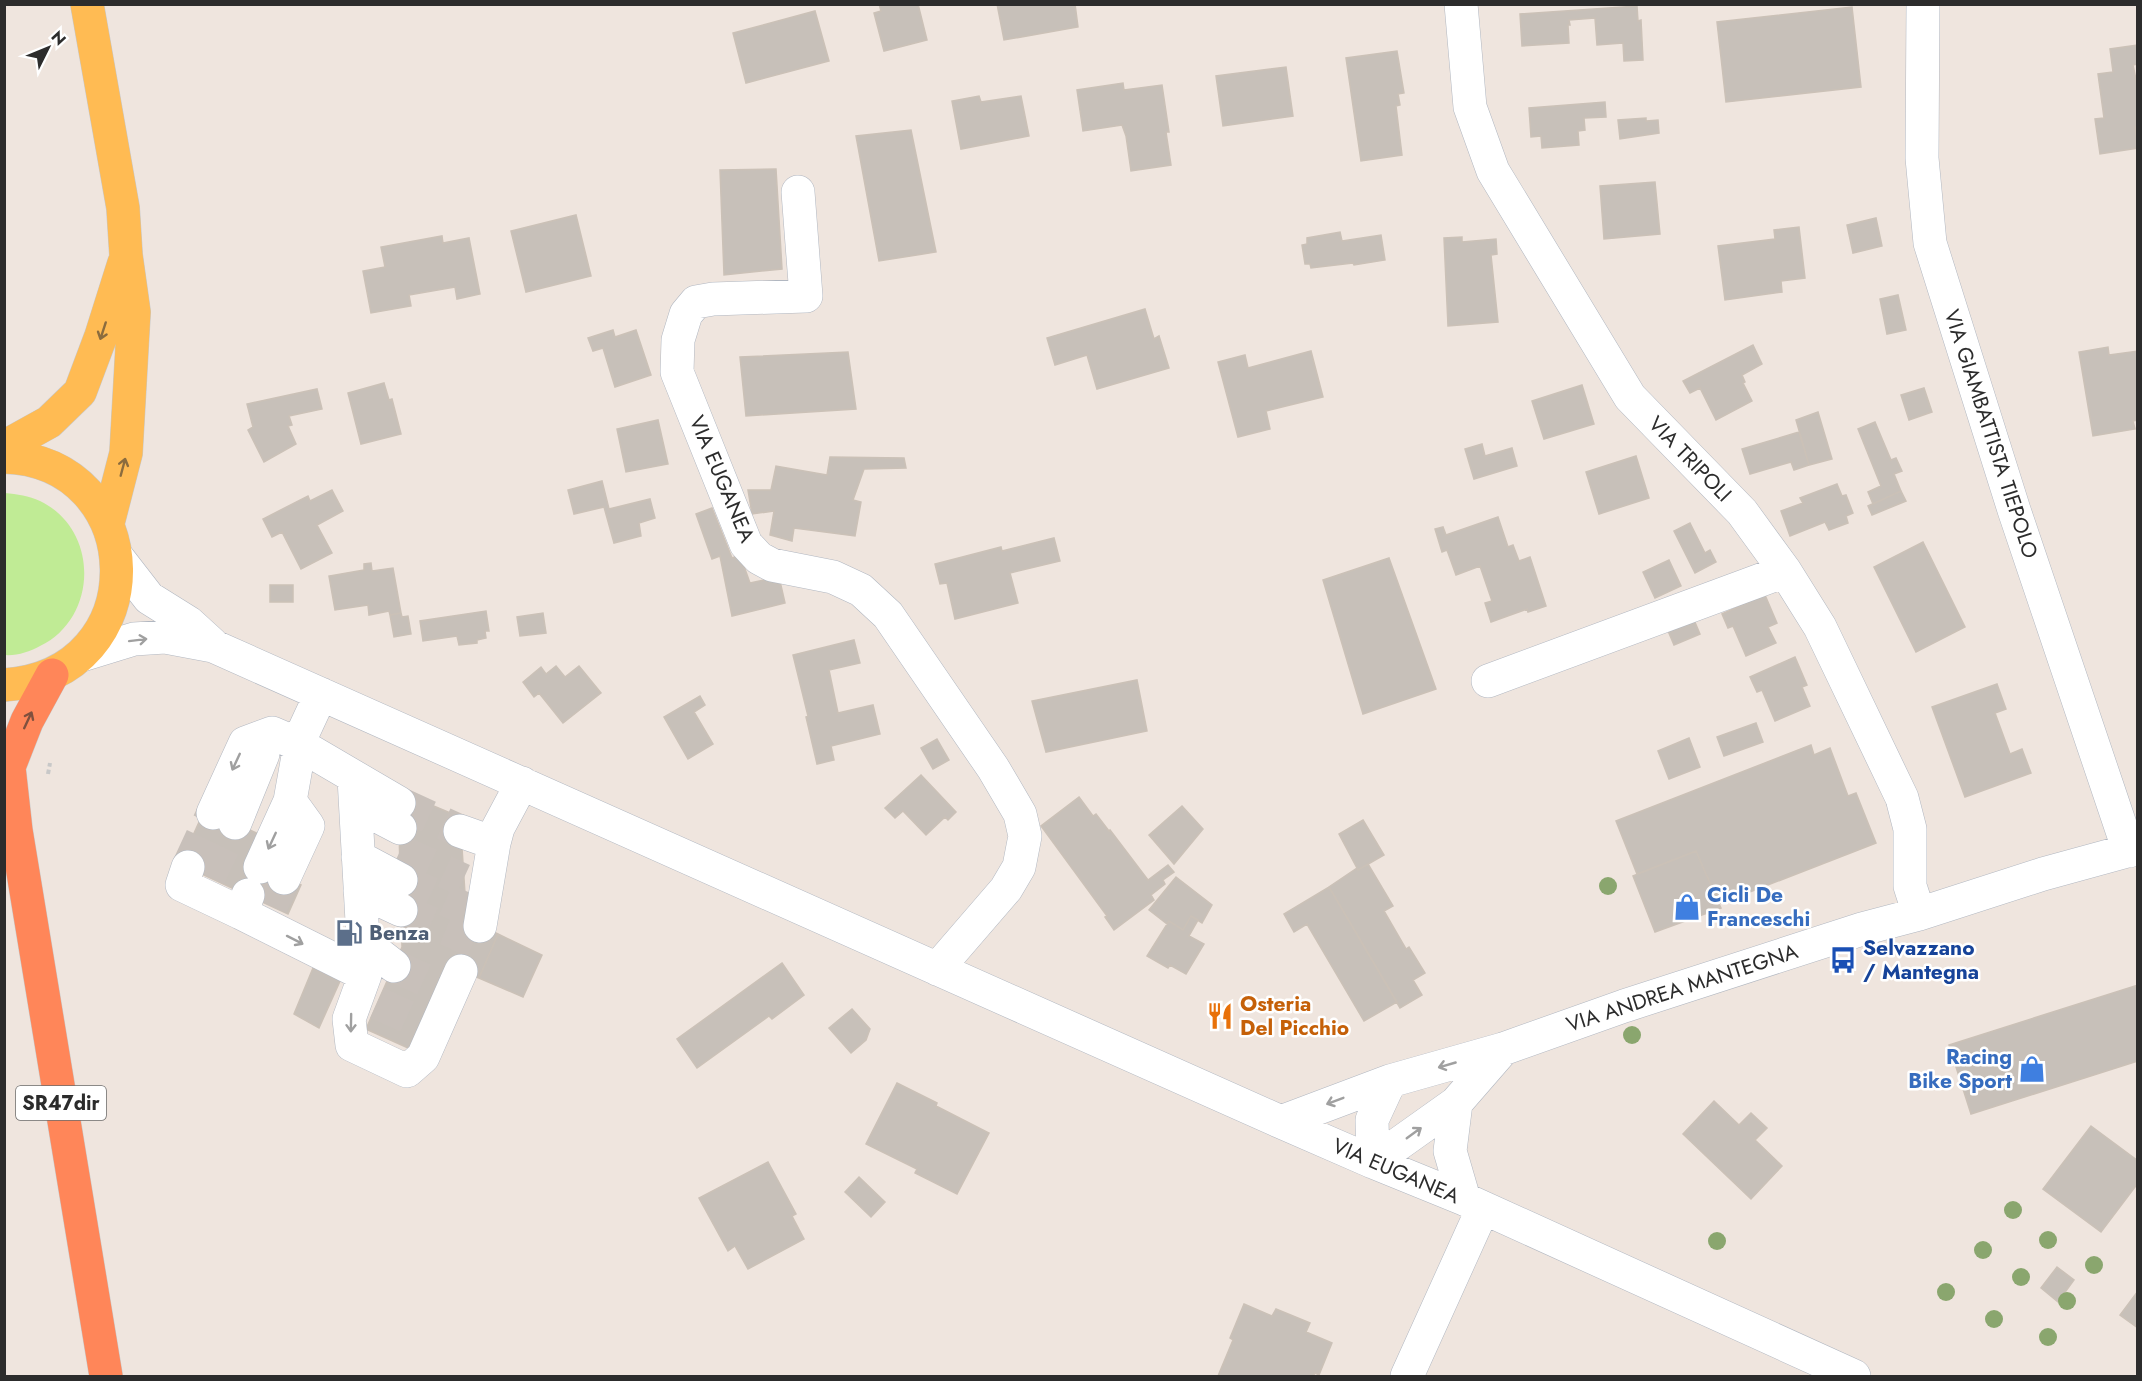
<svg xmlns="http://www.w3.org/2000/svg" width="2142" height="1381" font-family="Jost,sans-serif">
<rect width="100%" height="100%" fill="#efe5de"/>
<path fill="#c0eb95" d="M5,493c12,1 24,3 35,8 60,29 58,117 0,145 -11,6 -23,10 -36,9z"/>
<path fill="#c7c0b9" stroke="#cbc1b7" stroke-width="1.5" d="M879,4h39l9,36 -43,11 -10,-38 7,-2z
M997,4h78l3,23 -74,13z
M1637,6l1,15 3,-1 2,40 -19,1 -1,-18 -26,2 -2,-27 -26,2 1,5h-2l1,18 -47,3 -2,-32z
M1852,7l9,80 -135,15 -9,-80z
M815,11l14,50 -83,22 -13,-50z
M2137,45l1,19 -5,1 5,24v38h-3l3,21 -38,6 -5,-35 9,-1 -6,-44 15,-2 -3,-23z
M1397,51l7,42 -6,1 2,11 -4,1 6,49 -41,6 -15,-103z
M1286,67l7,49 -70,10 -7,-50z
M1123,83l1,7 38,-5 7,47h-3l5,33 -40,6 -5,-35 -4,-11 -39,6 -6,-41z
M979,96l2,6 40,-6 8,40 -68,13 -9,-48z
M1605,102l1,15 -22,1 1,12 -7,1 1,14 -37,3 -1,-12 -10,1 -2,-29z
M1646,118v3l12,-1 1,13 -39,6 -2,-19z
M911,130l25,122 -57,9 -23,-125z
M776,169l6,100 -58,6 -4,-105z
M1655,182l5,52 -56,5 -4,-53z
M576,215l15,61 -65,16 -15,-61z
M1876,218l6,28 -29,7 -6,-28z
M1799,227l6,51 -24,3 1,11 -57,8 -7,-54 57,-7 -1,-9z
M1340,232l2,9 39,-6 4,25 -31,5 -1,-2 -42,5 -1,-4h-5l-3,-19 5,-1v-6z
M442,236l1,7 26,-5 11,56 -23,5 -2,-12 -46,8 2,11 -40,7 -8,-42 22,-4 -4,-20z
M1462,237v5l34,-3 1,15 -6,1 7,67 -50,4 -4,-88z
M1898,295l8,35 -19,4 -7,-35z
M1145,309l9,30 5,-3 10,32 -72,21 -10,-34 -32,10 -8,-27z
M613,330l2,7 21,-7 15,45 -36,12 -12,-39 -10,3 -5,-13z
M1753,345l9,19 -20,11 3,7 -2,1 9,18 -36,19 -16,-32 -10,5 -7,-12z
M2108,347l1,8 29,-4v69l-5,1 2,8 -42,7 -14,-84z
M1311,351l12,46 -57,14 4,18 -32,8 -20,-75 27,-7 3,13z
M848,352l8,57 -110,7 -6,-59z
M384,383l5,17 3,-1 9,35 -40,10 -13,-51z
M1582,385l12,39 -50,15 -12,-38z
M1924,388l8,24 -23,8 -8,-25z
M317,389l5,20 -33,7 3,9 -4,1 8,18 -32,18 -16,-32 5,-3 -6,-23z
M1818,412l14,47 -23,6 -13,-45z
M658,420l10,44 -42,8 -9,-43z
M1875,422l16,38 5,-2 6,13 -8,3 7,17 -28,13 -5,-12 13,-6 -23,-57z
M1799,432l10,33 -15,5 -3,-8 -41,12 -8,-25z
M1482,444l3,12 27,-8 5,18 -43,13 -9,-30z
M1636,456l13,42 -50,16 -13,-42z
M830,457l74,1 2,10 -42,1 -11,31 8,2 -6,34 -61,-8 -2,13 -22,-6 4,-24 -22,3 -4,-24h23l5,-24 51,9z
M602,481l7,28 41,-10 5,19 -16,5 2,13 -27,7 -10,-36 -30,7 -6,-24z
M1837,484l5,12 4,-1 7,18 -7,3 2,7 -19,7 -4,-8 -35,14 -9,-25 22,-8 -3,-5z
M332,490l11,21 -26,14 15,28 -31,16 -19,-37 -10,5 -9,-18 45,-23 2,5z
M1901,491l5,10 -34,14 -4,-9z
M712,508l20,50 8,-3 10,28 29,-6 6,26 -53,13 -12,-60 -8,3 -16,-45z
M1498,517l10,30 5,-2 6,16 11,-4 16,49 -18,6 -1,-3 -36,13 -6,-19 7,-2 -12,-35 -24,9 -9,-25 -5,2 -7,-23 8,-2 3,8z
M1690,523l15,30 5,-3 6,12 -21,11 -21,-42z
M1054,538l6,23 -50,12 8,30 -63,16 -8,-36 -7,1 -5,-20 66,-17 1,4z
M1923,542l42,85 -49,25 -42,-85z
M1389,558l47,131 -73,25 -40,-134z
M1669,560l12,26 -26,12 -12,-26z
M371,563l1,8 21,-3 8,45 -11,2 -1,-4 -20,4 -1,-10 -33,5 -6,-34 35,-6v-6z
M270,585h23v17h-23z
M1765,595l12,28 -9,4 8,16 -30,13 -13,-30 -5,2 -6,-14z
M1689,608l11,26 -26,11 -11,-26z
M486,611l3,20h-4l1,7 -9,2v3l-18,2 -2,-9 -34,5 -3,-20z
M401,613l1,4 6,-1 3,18 -17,3 -4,-22z
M543,613l3,20 -26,3 -3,-19z
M854,640l6,23 -31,7 9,43 35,-8 7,29 -49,12 3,14 -17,4 -11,-47 2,-1 -15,-61z
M1795,657l12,28 -5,2 8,19 -35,15 -13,-31 -5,2 -7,-15z
M556,666l9,11 14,-11 22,27 -38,30 -24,-30 -5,4 -11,-15 18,-15 5,7z
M1137,680l10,51 -101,21 -14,-51z
M1997,684l9,25 -11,4 15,41 12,-5 9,24 -66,24 -33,-90z
M700,696l5,9 -11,7 19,32 -25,15 -24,-42z
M1756,723l7,19 -39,14 -7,-19z
M1689,738l11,29 -31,12 -11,-28z
M937,739l12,21 -16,9 -12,-21z
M1811,745l3,10 16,-7 18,48 8,-3 20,50 -157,61 -23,-53 -59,23 -21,-53z
M921,775l35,37 -8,8 -3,-3 -19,18 -23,-24 -8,7 -10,-10z
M398,791l62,26 6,92 14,17 18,8 -19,44 -24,-9 -38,83 -51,-23 36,-82z
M1079,797l14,19 3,-2 13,17 1,-1 38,50 20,-15 6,7 -11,8 2,4 -14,11 3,5 -40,30 -9,-13 2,-1 -66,-90z
M1182,806l21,23 -29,35 -25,-29z
M205,809l62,29 -12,27 46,20 -13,29 -108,-50z
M1363,820l21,35 -26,15 -19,-36z
M1696,851l25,57 -66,24 -22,-56z
M1368,864l25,42 -9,5 22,38 3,-2 16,26 -12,7 9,15 -22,13 -71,-121 28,-19 1,2z
M1176,877l36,28 -10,18 -11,-7 -8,14 -14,-9 -2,3 -18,-14z
M1329,887l68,115 -33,19 -57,-97 -13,8 -10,-18z
M1191,916l7,4 -9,16 15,8 -18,30 -16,-9 -2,3 -21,-12 22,-35 14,9z
M498,934l44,21 -19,42 -44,-19z
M782,963l22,32 -32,24 -3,-3 -72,52 -20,-29z
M313,968l27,13 -21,47 -25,-14z
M2138,985v76l-167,53 -22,-69z
M852,1009l18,20 -4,11 -15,13 -22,-25z
M897,1083l40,20 -1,3 53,27 -32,61 -42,-21 2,-4 -51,-25z
M1714,1101l25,24 12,-12 16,15 -12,12 27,26 -31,33 -68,-65z
M2091,1126l47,35v22l-37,49 -58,-43z
M768,1162l28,52 -4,2 12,23 -56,30 -13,-23 -7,5 -29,-53z
M859,1177l26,25 -14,15 -26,-25z
M2057,1267l17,13 -16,22 -17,-14z
M2138,1291v37l-18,-13z
M1244,1304l28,12 4,-7 34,14 -4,9 26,11 -13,32 -4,-2 -2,3h-95l15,-36 -3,-2z"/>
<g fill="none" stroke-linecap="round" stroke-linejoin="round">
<path stroke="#c8c0ba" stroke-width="33" stroke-dasharray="33 16" stroke-linecap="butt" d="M399,803l61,28
M400,851l63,29
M188,867l25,-54
M209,877l26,-54
M401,880l65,29
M271,906l13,-28
M401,910l73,31
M394,966l51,23
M377,1003l51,23"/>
<defs>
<path id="minor" d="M1461,4l9,103 23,64 137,226 112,115 43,59 35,56 82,171 8,31v57l9,28
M1923,4l-1,154 8,85 84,267 115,341
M798,192l8,104 -93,3 -17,3 -10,12 -8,26 -1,32 69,172 13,14 13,7 61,12 28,13 27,25 105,153 27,46 5,22 -6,31 -13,22 -69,80
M118,558l31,40 40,25 23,21
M82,655l52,-16 31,-2 48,9 1068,476 92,40 91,37 390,177
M1488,681l297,-110
M321,694l-20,43 -1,8 99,58
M354,778l11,197 -16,44 3,26 55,26 16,-14 38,-86
M356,805l44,23
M213,813l32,-70 27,-10 28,12 -10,56 -30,66
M235,823l28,-69
M460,831l34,12 4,-15 24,-45
M358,857l43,23
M188,867l-6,18 59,28
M284,878l24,-52 -18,-25
M360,891l41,19
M248,895l-7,18 124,62
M480,926l14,-83
M363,942l31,24
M1456,1103l-6,48 14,48
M1281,1122l109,-41 113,-32 121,-43 238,-77 57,-15 124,-40 95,-26
M1373,1162l83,-59 47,-54
M1373,1162l-1,-42 18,-39
M1407,1376l76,-168"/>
<path id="major" d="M87,4l36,204 3,47 8,57 -8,141 -18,70
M4,447l45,-25 31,-30 21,-56 23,-73
M4,457c146,4 154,218 0,228"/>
<path id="highway" d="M4,754l5,13 7,63 90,546
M9,767l18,-46 25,-46"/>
</defs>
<use href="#minor" stroke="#b1b7c1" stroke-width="34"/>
<use href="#major" stroke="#c8c8c8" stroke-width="34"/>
<use href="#highway" stroke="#c8c8c8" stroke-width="34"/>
<path stroke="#c8c8c8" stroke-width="4" stroke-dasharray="4.5 3" stroke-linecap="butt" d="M48,774l2,-11"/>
<use href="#minor" stroke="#fff" stroke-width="33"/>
<use href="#major" stroke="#ffbb53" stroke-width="33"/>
<use href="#highway" stroke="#ff8659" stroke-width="33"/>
</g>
<g fill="#8aa66e">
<circle cx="1608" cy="886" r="9"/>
<circle cx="1632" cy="1035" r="9"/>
<circle cx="2013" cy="1210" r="9"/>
<circle cx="2048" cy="1240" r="9"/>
<circle cx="1717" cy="1241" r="9"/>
<circle cx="1983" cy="1250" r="9"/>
<circle cx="2094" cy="1265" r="9"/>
<circle cx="2021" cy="1277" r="9"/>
<circle cx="1946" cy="1292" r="9"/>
<circle cx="2067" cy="1301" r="9"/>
<circle cx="1994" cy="1319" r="9"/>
<circle cx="2048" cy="1337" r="9"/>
</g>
<defs><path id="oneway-shaft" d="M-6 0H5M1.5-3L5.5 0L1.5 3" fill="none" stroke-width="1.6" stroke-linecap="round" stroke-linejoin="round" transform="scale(1.5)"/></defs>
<g stroke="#8b6c3e">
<use href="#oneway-shaft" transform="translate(103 331) rotate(108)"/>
<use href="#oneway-shaft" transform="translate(123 467) rotate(-75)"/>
</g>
<g stroke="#a0a0a0">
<use href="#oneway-shaft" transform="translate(138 640) rotate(-7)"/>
<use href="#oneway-shaft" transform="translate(236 762) rotate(115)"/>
<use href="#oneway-shaft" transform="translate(272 841) rotate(115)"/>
<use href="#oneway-shaft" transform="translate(295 940) rotate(27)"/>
<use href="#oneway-shaft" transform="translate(351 1023) rotate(91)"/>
<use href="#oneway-shaft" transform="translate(1447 1065) rotate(164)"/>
<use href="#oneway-shaft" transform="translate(1335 1101) rotate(159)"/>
<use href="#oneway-shaft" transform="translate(1414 1133) rotate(-36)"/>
</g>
<use stroke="#80503e" href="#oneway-shaft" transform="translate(28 720) rotate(-65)"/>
<defs>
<symbol id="shop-bare" viewBox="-9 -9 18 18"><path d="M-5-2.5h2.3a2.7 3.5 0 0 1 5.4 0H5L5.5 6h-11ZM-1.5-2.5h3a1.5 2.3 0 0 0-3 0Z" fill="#3f7fe0" stroke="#fff" stroke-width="2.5" paint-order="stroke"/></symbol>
<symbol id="fuel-bare" viewBox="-9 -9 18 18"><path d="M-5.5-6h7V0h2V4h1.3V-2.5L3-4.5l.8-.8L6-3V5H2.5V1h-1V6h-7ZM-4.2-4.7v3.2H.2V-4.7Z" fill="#5c6f8a" stroke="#fff" stroke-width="2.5" paint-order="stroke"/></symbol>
<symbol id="bus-bare" viewBox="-9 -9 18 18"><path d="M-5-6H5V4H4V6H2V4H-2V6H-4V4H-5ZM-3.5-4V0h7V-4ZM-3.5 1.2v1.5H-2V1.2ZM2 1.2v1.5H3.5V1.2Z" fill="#1a4fb4" stroke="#fff" stroke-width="2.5" paint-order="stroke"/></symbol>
<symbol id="restaurant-bare" viewBox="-9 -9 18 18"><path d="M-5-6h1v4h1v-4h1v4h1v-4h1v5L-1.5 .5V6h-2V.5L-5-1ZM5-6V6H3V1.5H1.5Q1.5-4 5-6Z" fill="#e8710a" stroke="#fff" stroke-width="2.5" paint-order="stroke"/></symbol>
</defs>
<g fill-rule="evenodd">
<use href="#shop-bare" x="1668" y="888" width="38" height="38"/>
<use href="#fuel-bare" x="330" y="914" width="38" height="38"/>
<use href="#bus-bare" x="1824" y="941" width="38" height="38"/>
<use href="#restaurant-bare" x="1201" y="997" width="38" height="38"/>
<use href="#shop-bare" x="2013" y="1050" width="38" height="38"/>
</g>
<g text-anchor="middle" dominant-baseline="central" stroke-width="5" stroke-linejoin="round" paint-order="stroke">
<rect fill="#fff" stroke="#6b6b6b" stroke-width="1.5" x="16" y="1086" width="90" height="34" rx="4.5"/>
<g font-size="20" font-weight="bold" fill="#2c2c2c">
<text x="61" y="1103">SR47dir</text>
</g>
<g font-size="21" fill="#2c2c2c" stroke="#fff">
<text transform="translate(1991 434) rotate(72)">VIA GIAMBATTISTA TIEPOLO</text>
<text transform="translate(1690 459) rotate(46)">VIA TRIPOLI</text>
<text transform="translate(722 479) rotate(67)">VIA EUGANEA</text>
<text transform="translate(1682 988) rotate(-18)">VIA ANDREA MANTEGNA</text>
<text transform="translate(1396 1171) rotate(23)">VIA EUGANEA</text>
</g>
<g font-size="21" font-weight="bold" fill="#366cbe" stroke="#fff" text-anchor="start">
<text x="1707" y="895">Cicli De<tspan x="1707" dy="24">Franceschi</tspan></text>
<text x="2012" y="1057" text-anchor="end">Racing<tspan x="2012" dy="24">Bike Sport</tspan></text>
</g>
<g font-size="21" font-weight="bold" fill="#4e5e75" stroke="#fff" text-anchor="start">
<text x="369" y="933">Benza</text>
</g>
<g font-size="21" font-weight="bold" fill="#164399" stroke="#fff" text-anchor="start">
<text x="1863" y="948">Selvazzano<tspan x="1863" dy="24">/ Mantegna</tspan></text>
</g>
<g font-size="21" font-weight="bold" fill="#c56008" stroke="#fff" text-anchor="start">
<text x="1240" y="1004">Osteria<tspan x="1240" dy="24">Del Picchio</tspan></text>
</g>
</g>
<rect width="2142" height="1381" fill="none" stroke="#2c2c2c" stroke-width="12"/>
<g transform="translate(48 48) rotate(47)" stroke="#ffffff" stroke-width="4.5" paint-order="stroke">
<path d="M0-4.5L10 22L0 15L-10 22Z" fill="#2c2c2c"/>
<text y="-9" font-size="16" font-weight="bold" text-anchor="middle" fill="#2c2c2c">N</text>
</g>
</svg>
